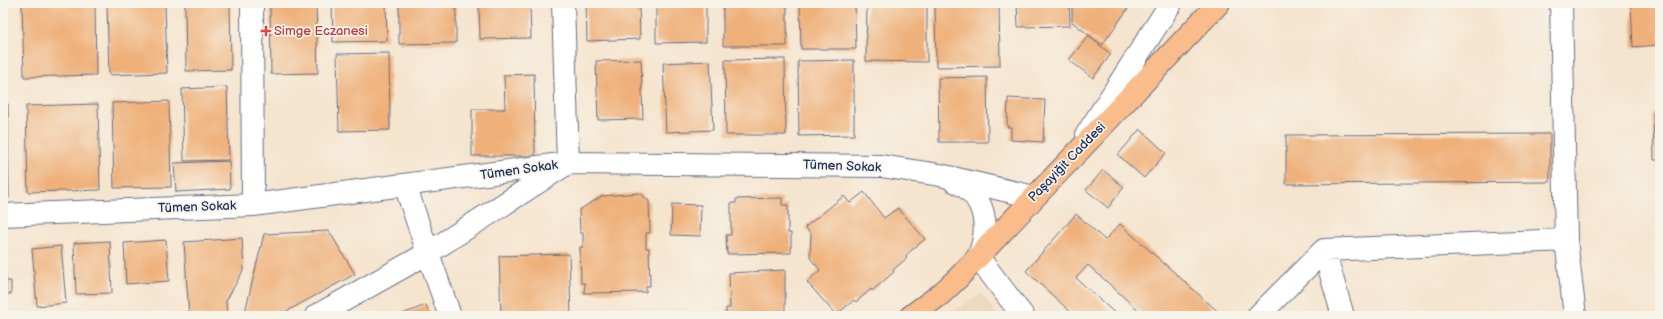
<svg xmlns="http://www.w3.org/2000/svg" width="1663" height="319" font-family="'Balsamiq Sans',sans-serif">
<rect width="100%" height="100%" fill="#f7f3e8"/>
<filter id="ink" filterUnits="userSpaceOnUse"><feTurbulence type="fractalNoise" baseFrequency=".025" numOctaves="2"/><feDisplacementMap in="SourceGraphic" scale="8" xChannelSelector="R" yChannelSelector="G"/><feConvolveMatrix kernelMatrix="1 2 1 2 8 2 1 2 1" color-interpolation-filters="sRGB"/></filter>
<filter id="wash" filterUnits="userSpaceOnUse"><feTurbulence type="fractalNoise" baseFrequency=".012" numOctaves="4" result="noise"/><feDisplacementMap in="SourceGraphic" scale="16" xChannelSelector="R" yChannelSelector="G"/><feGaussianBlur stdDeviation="0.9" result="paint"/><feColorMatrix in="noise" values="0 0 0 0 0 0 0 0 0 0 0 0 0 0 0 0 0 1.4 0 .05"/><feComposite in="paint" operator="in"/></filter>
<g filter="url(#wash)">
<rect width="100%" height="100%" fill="#f5e4ce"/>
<path fill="#ead8ba" d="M981,294l17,22h-51z"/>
<g id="blocks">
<path fill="#efb079" d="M3,3h3l-1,83h-2z
M22,3h73l1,72 -72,2z
M107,3h58l2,70 -58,2z
M185,3h45l1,67 -45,1z
M270,3h46l2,70 -47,1z
M332,3h54l1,38 -54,1z
M399,3h57v40l-57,1z
M479,3h51l1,35 -51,1z
M586,3h53l1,36 -53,2z
M656,3h50v39l-50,1z
M723,3h64v43h-64z
M800,3h55l1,46h-55z
M867,3h60v59l-61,-1z
M935,3h64l1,63 -64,1z
M1017,3h52l1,23 -52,1z
M1072,3h60l-30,42 -30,-23z
M1631,3h29v42l-27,2z
M1088,36l23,18 -18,24 -24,-18z
M389,53l1,77 -51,1 -2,-77z
M785,59l1,76h-60l-1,-75z
M641,60l2,59 -45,1 -2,-59z
M854,60v75l-55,1 -1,-75z
M710,61l3,69 -47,2 -3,-69z
M534,74l1,82h-63v-47h33l-1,-34z
M987,77l1,65h-49l-1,-64z
M227,87l2,73 -45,1 -2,-72z
M1008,98l37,2 -2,42 -32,-2v-13h-4z
M169,101l2,86 -57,1 -2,-85z
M3,104h5l1,94h-6z
M98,104l2,86 -72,2 -2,-86z
M1660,112v48h-6l-1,-47z
M1140,129l26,24 -22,25 -26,-23z
M1550,134v48l-264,2v-49z
M229,161l1,28 -54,3 -2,-29z
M1103,170l21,17 -16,21 -22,-18z
M864,192l20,26 14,-10 27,31 -19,16 1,3 -14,12 1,2 -22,19 -1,-2 -15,13 -2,-2 -18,15 -29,-33 13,-12 -10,-12 1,-24 -6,-7 39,-31 6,7z
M640,193l9,8 1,32h-4v15h3l1,38h-4v6l-62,1 1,-10h-4l-1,-36h3v-14h-3l-1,-23 23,-14z
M782,198v7h6v28h3v20l-64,1 -1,-19h5v-32h5v-4z
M672,204l29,1 -1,31 -29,-1z
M1076,214l29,26 15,-16 103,92h-78l-57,-51 -12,13 42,38h-43l-49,-45z
M329,231l26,43 -77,42h-34l20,-82z
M242,238l2,31 -18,32 1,15h-38l-5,-74z
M166,240l3,41 -43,3 -2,-41z
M110,241l2,52 -36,1 -2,-51z
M61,246l5,57 -29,3 -5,-57z
M569,254l2,62h-70l-2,-60z
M3,258h2l1,23h5v13h-5l1,22h-4z
M785,270v46h-59v-8h4l-1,-35z
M426,305l5,11h-34z"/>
</g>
</g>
<g filter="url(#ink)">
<use href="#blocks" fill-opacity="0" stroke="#676e85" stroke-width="1"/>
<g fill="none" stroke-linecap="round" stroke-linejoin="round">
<defs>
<path id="minor" d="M252,3l1,202
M1561,3l5,237 9,76
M1087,134l84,-131
M954,181c32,13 37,48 24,76l45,59
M405,185l23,68 22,63
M3,215l250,-10 315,-42 313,3 59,9 94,22
M1324,250l19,66
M316,316l112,-63 140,-90 -5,-160
M1258,316l66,-66 242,-10"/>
<path id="major" d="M911,316l30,-22 17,-16 261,-275"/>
</defs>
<use href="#minor" stroke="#676e85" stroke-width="24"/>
<use href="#major" stroke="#676e85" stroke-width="24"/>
<use href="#minor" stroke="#fff" stroke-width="22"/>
<use href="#major" stroke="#f9bc8a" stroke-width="22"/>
</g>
</g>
<path fill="#e0444e" stroke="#f7f3e8" stroke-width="1.5" d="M264 25h4v4h4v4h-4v4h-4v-4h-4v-4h4z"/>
<g text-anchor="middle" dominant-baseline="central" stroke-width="3.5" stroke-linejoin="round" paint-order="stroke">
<g font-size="13" fill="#be3a42" stroke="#f7f3e8" text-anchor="start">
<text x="274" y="31">Simge Eczanesi</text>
</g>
<g font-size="13" fill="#1b2f5e" stroke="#f7f3e8">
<text transform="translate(1067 162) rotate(-46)">Paşayiğit Caddesi</text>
<text transform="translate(842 166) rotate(2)">Tümen Sokak</text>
<text transform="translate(519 170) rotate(-8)">Tümen Sokak</text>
<text transform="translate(197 207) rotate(-2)">Tümen Sokak</text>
</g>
</g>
<rect width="1663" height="319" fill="none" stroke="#f7f3e8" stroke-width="16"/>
</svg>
